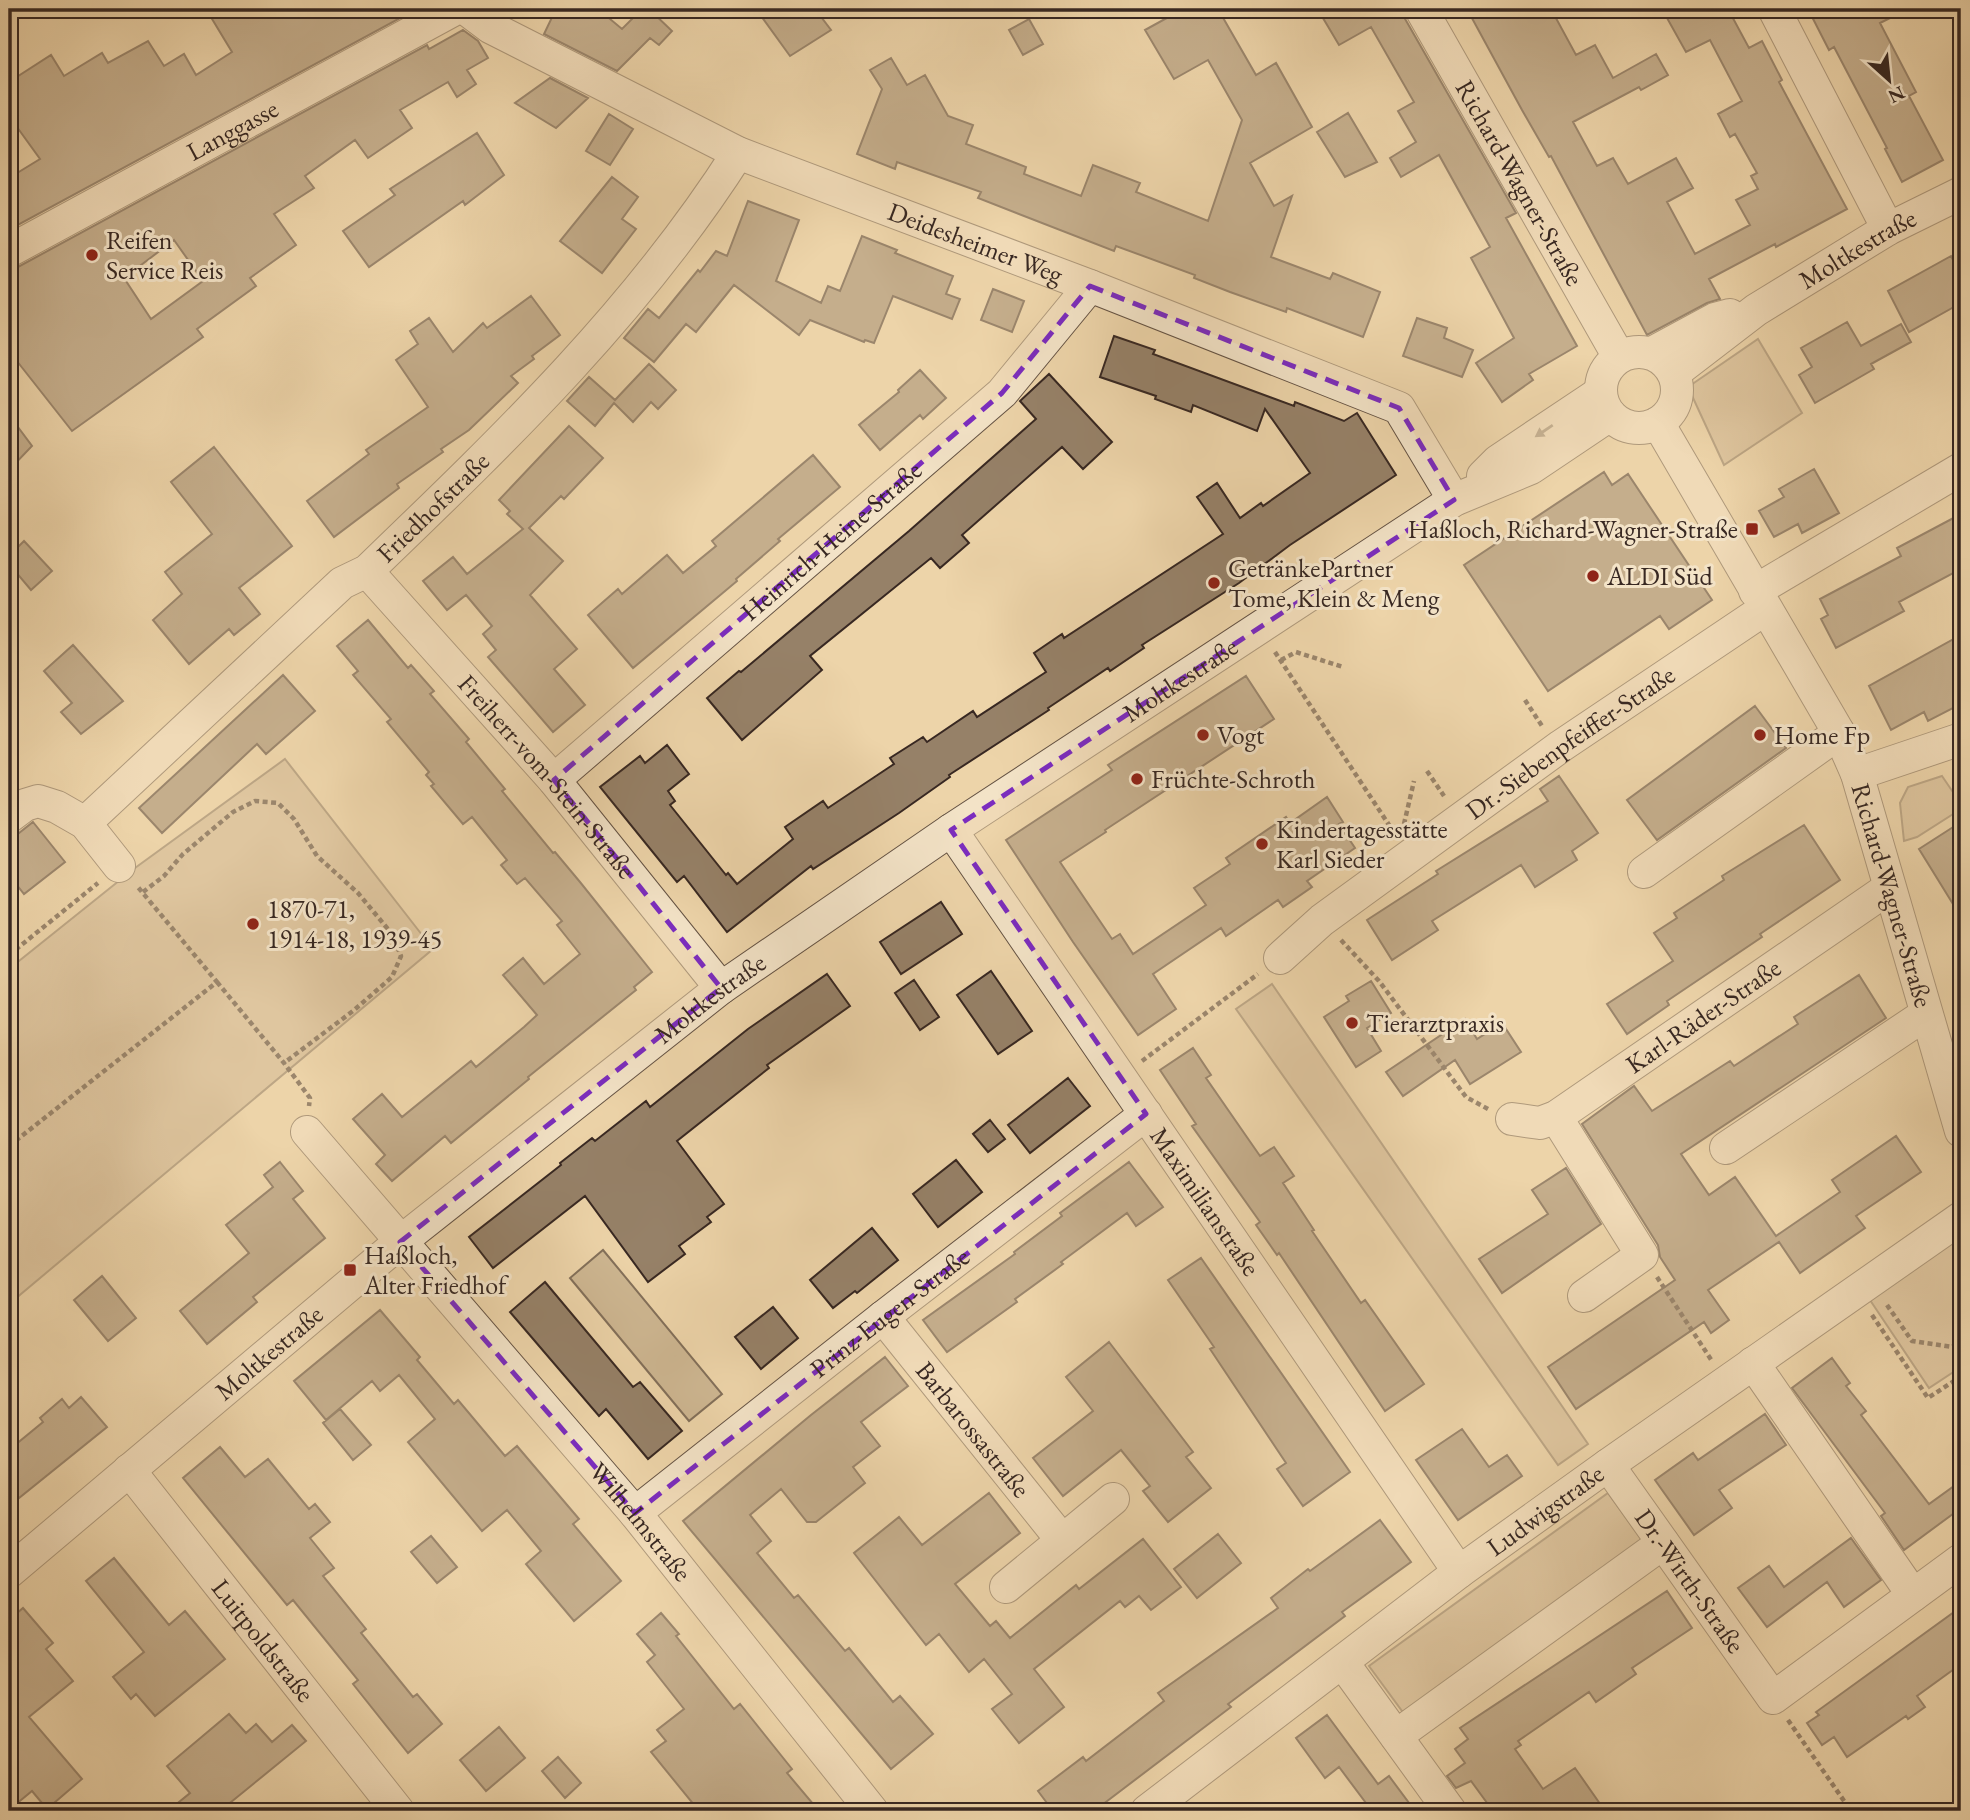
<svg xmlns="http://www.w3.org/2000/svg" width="1970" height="1820" font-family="'EB Garamond',serif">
<rect width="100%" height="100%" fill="#edd4a9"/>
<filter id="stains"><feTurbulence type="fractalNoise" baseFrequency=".00286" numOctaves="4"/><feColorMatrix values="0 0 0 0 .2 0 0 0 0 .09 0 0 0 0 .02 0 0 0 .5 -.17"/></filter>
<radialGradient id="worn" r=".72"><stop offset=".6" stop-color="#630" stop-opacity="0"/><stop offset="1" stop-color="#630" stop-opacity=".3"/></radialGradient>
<path fill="#ceb792" stroke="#83705a" stroke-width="2" d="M1758,339l44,74 -78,52 -36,-78z
M285,759l148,190 -424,355v-335l126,-101z
M1942,776l19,28v5l-44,28 -13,4 -4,-38 8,-16z
M1272,984l316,460 -30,21 -322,-456z
M1961,1237v130l-32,21 -59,-88z
M603,1250l119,144 -33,27 -119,-143z
M1608,1493l35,48 -238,174 -36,-49z"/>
<path fill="#968168" stroke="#382822" stroke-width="2" fill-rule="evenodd" d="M206,9h99l4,8 14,-8h76l5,7 -388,210 -7,-11v-37l31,-19 -31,-43v-34l42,-27 13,21 38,-23 6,10 40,-22 16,25 20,-12 12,21 36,-23z
M556,9h42l24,20 20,-20h7l23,22 -13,14 -9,-7 -33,33 -73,-37z
M756,9h59l16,21 -41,26z
M1183,9h35l38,66 20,-12 36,64 -62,36 24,43 18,-10 -21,61 59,22 3,-6 47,19 -17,45 -76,-29 -1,4 -56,-20 -36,-14 1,-3 -79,-29 -2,5 -136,-53 3,-6 -84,-30 -2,7 -38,-15 25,-65 -12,-19 21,-12 16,27 18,-10 23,41 25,9 -7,19 60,23 -2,7 57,22 12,-31 47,18 -4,9 72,29 34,-101 -34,-60 -34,19 -29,-49z
M1339,9h64l-3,1 116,203 -10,5 71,128 -48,28 4,6 -31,22 -26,-39 38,-25 -43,-80 19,-11 -51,-92 -38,22 -11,-19 26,-16 -18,-31 16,-9 -43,-75 -32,18 -16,-27z
M1467,9h84l25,46 19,-10 18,33 43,-24 12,21 -27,15 -2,-3 -66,35 24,44 16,-8 15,26 48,-26 17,30 -26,14 28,52 55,-29 -14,-25 22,-11 -7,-13 6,-3 -22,-39 -5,3 -12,-23 24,-13 -32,-61 -24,12 -24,-43h66l21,39 13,-7 20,39 -3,2 68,127 -71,38 -1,-3 -66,35 11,20 -13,4 -60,32 -96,-179 -2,1 -27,-47z
M1808,9h100l-28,14 36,69 -7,4 34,64 -41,22 -17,-33 2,-1 -53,-101 -5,3z
M1029,19l14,25 -20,11 -14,-25z
M463,30l15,11 10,17 -21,12 9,14 -19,13 -9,-15 -48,28 12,18 -44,30 -13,-18 -50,36 9,12 -40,26 22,31 -46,33 6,8 -59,43 6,8 -131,94 -63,-80v-82l9,-2 409,-222 2,4zM174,240l29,41 -52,38 -27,-41z
M550,78l38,20 -32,30 -41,-25z
M1348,113l29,49 -32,15 -28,-45z
M609,114l24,15 -23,36 -24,-14z
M477,133l27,42 -39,30 -2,-4 -94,66 -26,-36 52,-36 -5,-6z
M612,177l26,20 -16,22 14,10 -34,44 -42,-32z
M748,201l51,19 -23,61 45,22 7,-17 12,5 22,-55 35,14 -2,3 58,23 -7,18 14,5 -8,20 -59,-23 -19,47 -9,-3 -1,2 -54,-22 -11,15 -65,-50 -38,47 -10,-8 -32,38 -30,-24 24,-29 11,9 39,-48 2,2 16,-21 11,5z
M1951,256l10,19v28l-52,29 -21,-41z
M993,289l31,12 -12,31 -31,-12z
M531,296l29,39 -28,21 2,3 -23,17 7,7 -49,47 -28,19 2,3 -46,32 2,4 -65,49 -27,-36 62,-47 -3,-4 62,-43 -32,-47 22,-16 -8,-13 19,-13 24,34 30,-29 4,5z
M1417,318l30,10 -3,10 29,12 -11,27 -59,-21z
M1847,322l14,24 40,-22 10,18 -40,22 3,5 -59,34 -16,-28 13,-8 -11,-19z
M1114,336l41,14 -2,4 141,52 1,-4 49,19 13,-8 39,62 -106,70 -51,38 -97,62 2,3 -34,23 -2,-3 -60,40 1,2 -100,65 1,2 -51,36 -86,56 -2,-3 -84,66 -43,-56 -7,6 -77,-95 40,-31 5,7 22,-18 22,29 -21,17 7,10 -5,4 56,70 2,-2 9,11 56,-45 -8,-12 38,-26 5,7 66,-44 -4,-6 33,-21 4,5 46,-31 4,6 69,-45 -12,-19 28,-19 2,4 159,-104 -26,-37 20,-14 23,35 21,-15 2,3 47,-33 -45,-64 -8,22 -64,-26 -2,7 -36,-13 1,-3 -56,-19z
M649,364l27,26 -18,19 -7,-7 -18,20 -19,-19 -19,23 -28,-25 22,-24 26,23z
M920,370l26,28 -23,21 -3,-4 -40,35 -21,-25 40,-33 -1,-2z
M1049,374l63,68 -29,27 -21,-22 -100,88 7,8 -29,25 -9,-10 -121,98 12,14 -80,70 -35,-42 32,-27 2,1 168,-141 127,-112 -16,-18z
M9,415l23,31 -23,24z
M569,426l34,32 -39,41 -3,-3 -32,32 34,33 -33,34 47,54 -23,20 31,36 -32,27 -65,-75 8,-7 -13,-16 9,-8 -26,-31 -19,15 -24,-29 30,-24 14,17 56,-45 -16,-15 3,-3 -11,-11z
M214,447l78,99 -53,42 21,26 -26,21 -5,-6 -40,35 -36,-44 29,-26 -17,-22 47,-38 -41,-52z
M813,455l27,32 -62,52 2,2 -44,38 1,2 -104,87 -45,-53 30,-26 4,5 45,-39 16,18 33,-27 -4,-5z
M1814,469l25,44 -37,20 -4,-9 -24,13 -15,-26 25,-14 -5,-8z
M1604,472l8,13 16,-11 84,126 -43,29 -9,-13 -112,75 -84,-126z
M1961,514v55l-62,33 5,9 -68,37 -15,-29 7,-4 -8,-16 81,-43 -4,-8z
M24,541l28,30 -21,19 -22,-26v-8z
M368,620l40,48 3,-3 23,26 -4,3 39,45 -3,3 39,47 -3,2 51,62 2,-1 25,30 72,90 -18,15 2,3 -108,87 1,2 -78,64 -6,-7 -53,45 -16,-17 9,-9 -32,-36 29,-25 20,23 69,-56 5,6 48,-40 13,-12 -34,-40 20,-17 21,26 36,-30 -23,-29 5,-4 -37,-43 -8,6 -16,-19 6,-5 -35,-43 -9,7 -32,-38 3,-2 -8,-9 3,-3 -42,-50 4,-3 -38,-44 5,-4 -21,-25z
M1961,635v69l-33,17 -4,-9 -33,18 -22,-44z
M73,645l50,56 -42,33 -20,-22 11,-9 -28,-32z
M283,675l32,36 -49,43 -9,-10 -95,89 -23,-25z
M1246,676l28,43 -169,111 1,2 -46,30 52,77 8,-5 13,20 73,-49 -12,-17 36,-24 -4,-6 60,-41 4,6 37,-26 16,25 -4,2 16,24 -48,33 5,6 -29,20 -5,-7 -52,36 -5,-8 -68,46 23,35 -38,26 -65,-93 -67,-102 106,-70 -4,-5z
M1755,706l31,42 -129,92 -30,-40z
M1559,776l39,57 -26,18 5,9 -42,27 -14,-22 -89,56 6,9 -46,30 -25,-40 71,-46 -2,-3 112,-70 -8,-12z
M33,822l32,40 -41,32 -15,-19v-34z
M1961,822v95l-42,-68z
M1804,825l36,55 -80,54 2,3 -95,64 2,4 -42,29 -20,-30 66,-43 -19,-28 23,-15 -3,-5 50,-33 -2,-4z
M941,902l21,32 -61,40 -21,-32z
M991,971l41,60 -34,23 -41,-59z
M827,974l23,32 -83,59 2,3 -92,73 47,63 -17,13 4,5 -32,24 6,8 -37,28 -63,-86 -92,72 -24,-31 92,-72 -1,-2 32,-25 3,3 51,-40 4,6 98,-78z
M1859,975l27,43 -205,136 28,41 26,-18 41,59 64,-44 -8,-12 64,-44 25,36 -65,44 9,12 -65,45 -21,-31 -71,48 21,30 -18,13 -7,-11 -128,87 -28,-42 127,-87 -15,-23 -2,-12 -76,-121 52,-38 18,25 78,-50 4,5 64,-42 -4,-7z
M914,980l25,37 -19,13 -25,-37z
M1371,981l20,32 -24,15 14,23 -25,16 -32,-50 25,-16 -3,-5z
M1465,1019l12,20 25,-16 19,29 -51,32 -15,-24 -52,36 -17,-24z
M1193,1048l18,27 -5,3 54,78 14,-9 20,29 -11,7 31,47 -2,1 49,72 4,-3 59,84 -39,27 -106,-158 -2,2 -21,-30 4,-3 -68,-96 4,-2 -36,-54z
M1068,1078l22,28 -60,47 -22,-28z
M990,1120l15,19 -17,13 -15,-18z
M956,1160l26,32 -44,35 -25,-33z
M280,1162l23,29 -10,8 32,39 -72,59 4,5 -50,42 -27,-33 69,-58 -23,-28 47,-38 -9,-12z
M1129,1162l34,45 -27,19 -9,-13 -66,49 2,2 -48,35 2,3 -70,50 -24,-32 92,-66 -1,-2 48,-36 -2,-3z
M1566,1168l35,56 -99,69 -23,-34 69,-45 -16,-24z
M872,1228l26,32 -41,33 -2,-2 -22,17 -23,-28z
M1201,1258l149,214 -47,34 -26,-37 9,-6 -76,-114 4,-2 -46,-67z
M102,1276l34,42 -28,23 -34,-41z
M545,1282l88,105 7,-5 42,49 -34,28 -42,-50 -7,7 -89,-104z
M773,1307l25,31 -37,31 -26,-32z
M380,1310l40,47 -3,3 37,44 4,-4 47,56 12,-10 62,73 -6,5 48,57 -47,40 -48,-57 15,-13 -34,-41 -25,21 -74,-89 27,-23 -36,-44 -19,16 -8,-10 -46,39 -32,-39z
M1109,1342l84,110 -7,5 25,31 -43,34 -25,-31 7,-5 -29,-36 -58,46 -30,-38 60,-47 -27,-34z
M885,1357l23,29 -47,36 19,24 -27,21 12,16 -49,39h-9l-26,-33 -31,26 21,26 -14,12 37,45 4,-3 47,56 4,-3 44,54 7,-6 33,38 -42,35 -208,-248 128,-106z
M1832,1358l18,25 -4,3 20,25 -5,4 68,89 32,-23v27l-57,42 -23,-34 4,-3 -93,-125z
M81,1397l26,30 -88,71 -10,-13v-35l34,-28 -3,-4 22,-19 7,9z
M340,1409l31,36 -18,15 -30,-37z
M1765,1414l21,31 -67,45 13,18 -38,27 -39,-55 38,-27 5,7z
M1462,1429l27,38 18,-12 15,21 -64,44 -42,-60z
M220,1447l25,30 23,-18 41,50 6,-5 15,18 -20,16 24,30 -11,8 43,53 -5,4 52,64 4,-3 25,30 -34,29 -55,-69 5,-4 -65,-80 -6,5 -104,-127z
M989,1493l31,40 -65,51 35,42 6,-5 14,17 66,-53 3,4 64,-50 38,48 -30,23 -12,-14 -14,11 -5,-6 -86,68 30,38 -45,36 -27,-34 20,-15 -28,-35 -15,13 -30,-38 -13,11 -72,-92 45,-36 23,28z
M1380,1520l31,42 -69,50 3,4 -117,88 3,3 -137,104h-41l-15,-20 45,-34 3,4 78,-60 -6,-8 120,-85 -7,-10 37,-29 2,2z
M1218,1534l23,29 -44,35 -23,-29z
M431,1536l26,31 -20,16 -26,-31z
M1851,1538l30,42 -37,27 -17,-25 -60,45 -29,-39 31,-22 15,21z
M114,1558l55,67 16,-14 40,48 -70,57 -19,-22 -5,5 -18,-22 31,-25 -58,-71z
M1667,1591l25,37 -60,40 4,6 -40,28 -7,-10 -71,49 3,4 -6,4 28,40 32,-21 30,43h-112l-22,-30 -15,7 -9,-12 18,-13 -10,-14 13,-10 -8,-11z
M1961,1607v57l-44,32 8,11 -17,12 -2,-3 -59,41 -13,-20 -12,8 -15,-22 12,-8 -3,-3z
M23,1608l30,35 -7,6 27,32 -44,36 53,62 -35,30 -15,-18 -23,19v-190z
M661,1613l18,21 -3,2 58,73 6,-5 52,65 -5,4 32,38h-120l-48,-59 15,-11 -9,-11 27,-21 -37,-47 8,-7 -18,-21z
M229,1714l17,19 10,-9 16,18 20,-17 14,16 -86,70h-52l22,-18 -23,-27z
M1327,1715l51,69 11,-8 26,35h-43l-33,-44 -14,11 -29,-40z
M499,1727l26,31 -39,33 -26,-31z
M558,1757l23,26 -16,15 -23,-27z"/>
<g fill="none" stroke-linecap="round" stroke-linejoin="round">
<defs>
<g id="minor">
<path id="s1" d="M466,9l24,18 248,126 352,133 309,122 55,92"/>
<path id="s2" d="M1421,9l198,348"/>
<path d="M1774,9l114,220"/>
<path id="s3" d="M9,251l446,-242"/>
<circle cx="1639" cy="390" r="38"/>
<path d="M1652,353l63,-34 15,-4"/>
<path id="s4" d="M1674,373l82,-63 132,-81 73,-36"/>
<path id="s5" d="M1658,423l181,310 18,41 104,357"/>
<path d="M1483,476l15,-15 103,-69"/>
<path id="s6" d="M367,571l187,209 167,208"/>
<path d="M1755,591l206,-122"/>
<path d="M1857,774l104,-35"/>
<path id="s7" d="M554,780l448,-387 88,-107"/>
<path d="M9,817l16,-12 13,-4 19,6 28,16 34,43"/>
<path id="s8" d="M85,823l257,-240 25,-12c136,-131 269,-258 371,-418"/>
<path id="s9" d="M951,830l508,742"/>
<path d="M1644,872l195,-139"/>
<path id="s10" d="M1280,958l42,-38 239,-174 204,-137"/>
<path d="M1556,1117l86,138 -58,41"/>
<path id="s11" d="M1512,1119l28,4 16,-6 333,-229"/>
<path id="s12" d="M307,1132l328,381 237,298"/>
<path d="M1726,1148l200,-134"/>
<path id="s13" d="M883,1317l179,223"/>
<path d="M1753,1363l160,232"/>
<path id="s14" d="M1608,1465l165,233 188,-138"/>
<path id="s15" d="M129,1470l269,341"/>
<path id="s16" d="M635,1513l248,-196 263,-203"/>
<path id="s17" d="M9,1572l391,-330 321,-254 230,-158 503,-330 77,-32 79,-53"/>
<path d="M1006,1587l107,-88"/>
<path d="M1343,1663l107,148"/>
<path d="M1396,1736l267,-193"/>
<path id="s18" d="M1147,1811l312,-239 149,-107 353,-247"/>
</g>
</defs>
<use href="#minor" stroke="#655344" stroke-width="34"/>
<path stroke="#382822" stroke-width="4.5" stroke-dasharray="5 3.5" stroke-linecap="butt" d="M1275,652l120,182
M1281,660l15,-8 47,15
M1525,700l17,26
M1427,771l17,25
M1404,824l10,-43
M143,892l21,-16 19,-22 50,-42 22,-11 23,2 16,16 23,37 41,37 34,41 9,22 -9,21 -39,34 -69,52
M1341,940l38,41 87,116 22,12
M9,955l89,-72
M217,982l67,81 26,35 -1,8
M1142,1061l116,-87
M9,1146l208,-164 -80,-96
M1657,1277l55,84
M1887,1305l25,36 40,6 9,-6
M1872,1315l56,83 26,-17
M1788,1720l63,91"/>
<use href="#minor" stroke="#f3e3c7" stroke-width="32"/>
</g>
<defs><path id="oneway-solid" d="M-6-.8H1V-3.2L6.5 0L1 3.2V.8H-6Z" transform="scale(1.75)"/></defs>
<use fill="#968674" href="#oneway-solid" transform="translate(1544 431) rotate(146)"/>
<path d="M0 0H1970V1820H0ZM1090,286l309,122 55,92 -503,330 195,284 -511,399 -235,-271 321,-254 -167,-208 448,-387z" fill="#edd4a9" fill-opacity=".55" fill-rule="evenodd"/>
<path fill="none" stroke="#7b2cbf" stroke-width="5" stroke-dasharray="14 9" stroke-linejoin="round" d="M1090,286l309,122 55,92 -503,330 195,284 -511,399 -235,-271 321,-254 -167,-208 448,-387z"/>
<g fill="#8f2418" stroke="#f3e3c7" stroke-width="2.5">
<circle cx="92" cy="255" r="7"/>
<rect x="1745" y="522" width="14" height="14" rx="3.5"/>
<circle cx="1593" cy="576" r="7"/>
<circle cx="1214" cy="583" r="7"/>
<circle cx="1203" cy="735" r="7"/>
<circle cx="1760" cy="735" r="7"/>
<circle cx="1137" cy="779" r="7"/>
<circle cx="1262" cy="844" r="7"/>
<circle cx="253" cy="924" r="7"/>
<circle cx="1352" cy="1023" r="7"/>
<rect x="343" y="1263" width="14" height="14" rx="3.5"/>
</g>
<g text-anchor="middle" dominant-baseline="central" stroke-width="6" stroke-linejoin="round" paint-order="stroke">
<g font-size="26" fill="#382822" stroke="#f3e3c7">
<text stroke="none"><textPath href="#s3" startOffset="254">Langgasse</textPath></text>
<text stroke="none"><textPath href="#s2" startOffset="200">Richard-Wagner-Straße</textPath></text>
<text stroke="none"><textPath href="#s1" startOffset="562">Deidesheimer Weg</textPath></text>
<text stroke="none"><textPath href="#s4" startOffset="222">Moltkestraße</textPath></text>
<text stroke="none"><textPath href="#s8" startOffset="471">Friedhofstraße</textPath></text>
<text stroke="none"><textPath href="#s7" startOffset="366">Heinrich-Heine-Straße</textPath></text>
<text stroke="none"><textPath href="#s17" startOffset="1474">Moltkestraße</textPath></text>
<text stroke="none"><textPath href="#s10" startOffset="362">Dr.-Siebenpfeiffer-Straße</textPath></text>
<text stroke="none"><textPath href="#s6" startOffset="273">Freiherr-vom-Stein-Straße</textPath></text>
<text stroke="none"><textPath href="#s5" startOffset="530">Richard-Wagner-Straße</textPath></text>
<text stroke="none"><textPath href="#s17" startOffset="906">Moltkestraße</textPath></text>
<text stroke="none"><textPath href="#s11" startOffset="224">Karl-Räder-Straße</textPath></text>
<text stroke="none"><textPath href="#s9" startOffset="450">Maximilianstraße</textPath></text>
<text stroke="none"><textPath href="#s16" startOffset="324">Prinz-Eugen-Straße</textPath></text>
<text stroke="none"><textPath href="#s17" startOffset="340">Moltkestraße</textPath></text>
<text stroke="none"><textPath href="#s13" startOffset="144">Barbarossastraße</textPath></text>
<text stroke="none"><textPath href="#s18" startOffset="499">Ludwigstraße</textPath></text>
<text stroke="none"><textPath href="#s12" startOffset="513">Wilhelmstraße</textPath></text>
<text stroke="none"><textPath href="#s14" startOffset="142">Dr.-Wirth-Straße</textPath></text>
<text stroke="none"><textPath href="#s15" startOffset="217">Luitpoldstraße</textPath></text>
</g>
<g font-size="26" fill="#382822" stroke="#f3e3c7" text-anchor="start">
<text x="106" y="240">Reifen<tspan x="106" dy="30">Service Reis</tspan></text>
<text x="1738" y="529" text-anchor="end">Haßloch, Richard-Wagner-Straße</text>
<text x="1228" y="568">GetränkePartner<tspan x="1228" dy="30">Tome, Klein &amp; Meng</tspan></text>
<text x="1607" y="576">ALDI Süd</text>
<text x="1217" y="735">Vogt</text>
<text x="1774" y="735">Home Fp</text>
<text x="1151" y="779">Früchte-Schroth</text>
<text x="1276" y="829">Kindertagesstätte<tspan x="1276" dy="30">Karl Sieder</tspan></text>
<text x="267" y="909">1870-71,<tspan x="267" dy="30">1914-18, 1939-45</tspan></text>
<text x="1366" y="1023">Tierarztpraxis</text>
<text x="364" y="1255">Haßloch,<tspan x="364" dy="30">Alter Friedhof</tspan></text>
</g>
</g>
<rect width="1970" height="1820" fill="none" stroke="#edd4a9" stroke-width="35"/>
<rect x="10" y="10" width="1949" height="1799" fill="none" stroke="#382822" stroke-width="3.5"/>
<rect x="18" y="18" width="1935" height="1785" fill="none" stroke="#382822" stroke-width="2"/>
<g transform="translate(1889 80) rotate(153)" stroke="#f3e3c7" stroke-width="5" paint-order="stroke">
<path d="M0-5L12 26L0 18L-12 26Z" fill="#382822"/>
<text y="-10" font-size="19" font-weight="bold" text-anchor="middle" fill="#382822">N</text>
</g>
<rect width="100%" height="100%" filter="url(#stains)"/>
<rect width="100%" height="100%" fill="url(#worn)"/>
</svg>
